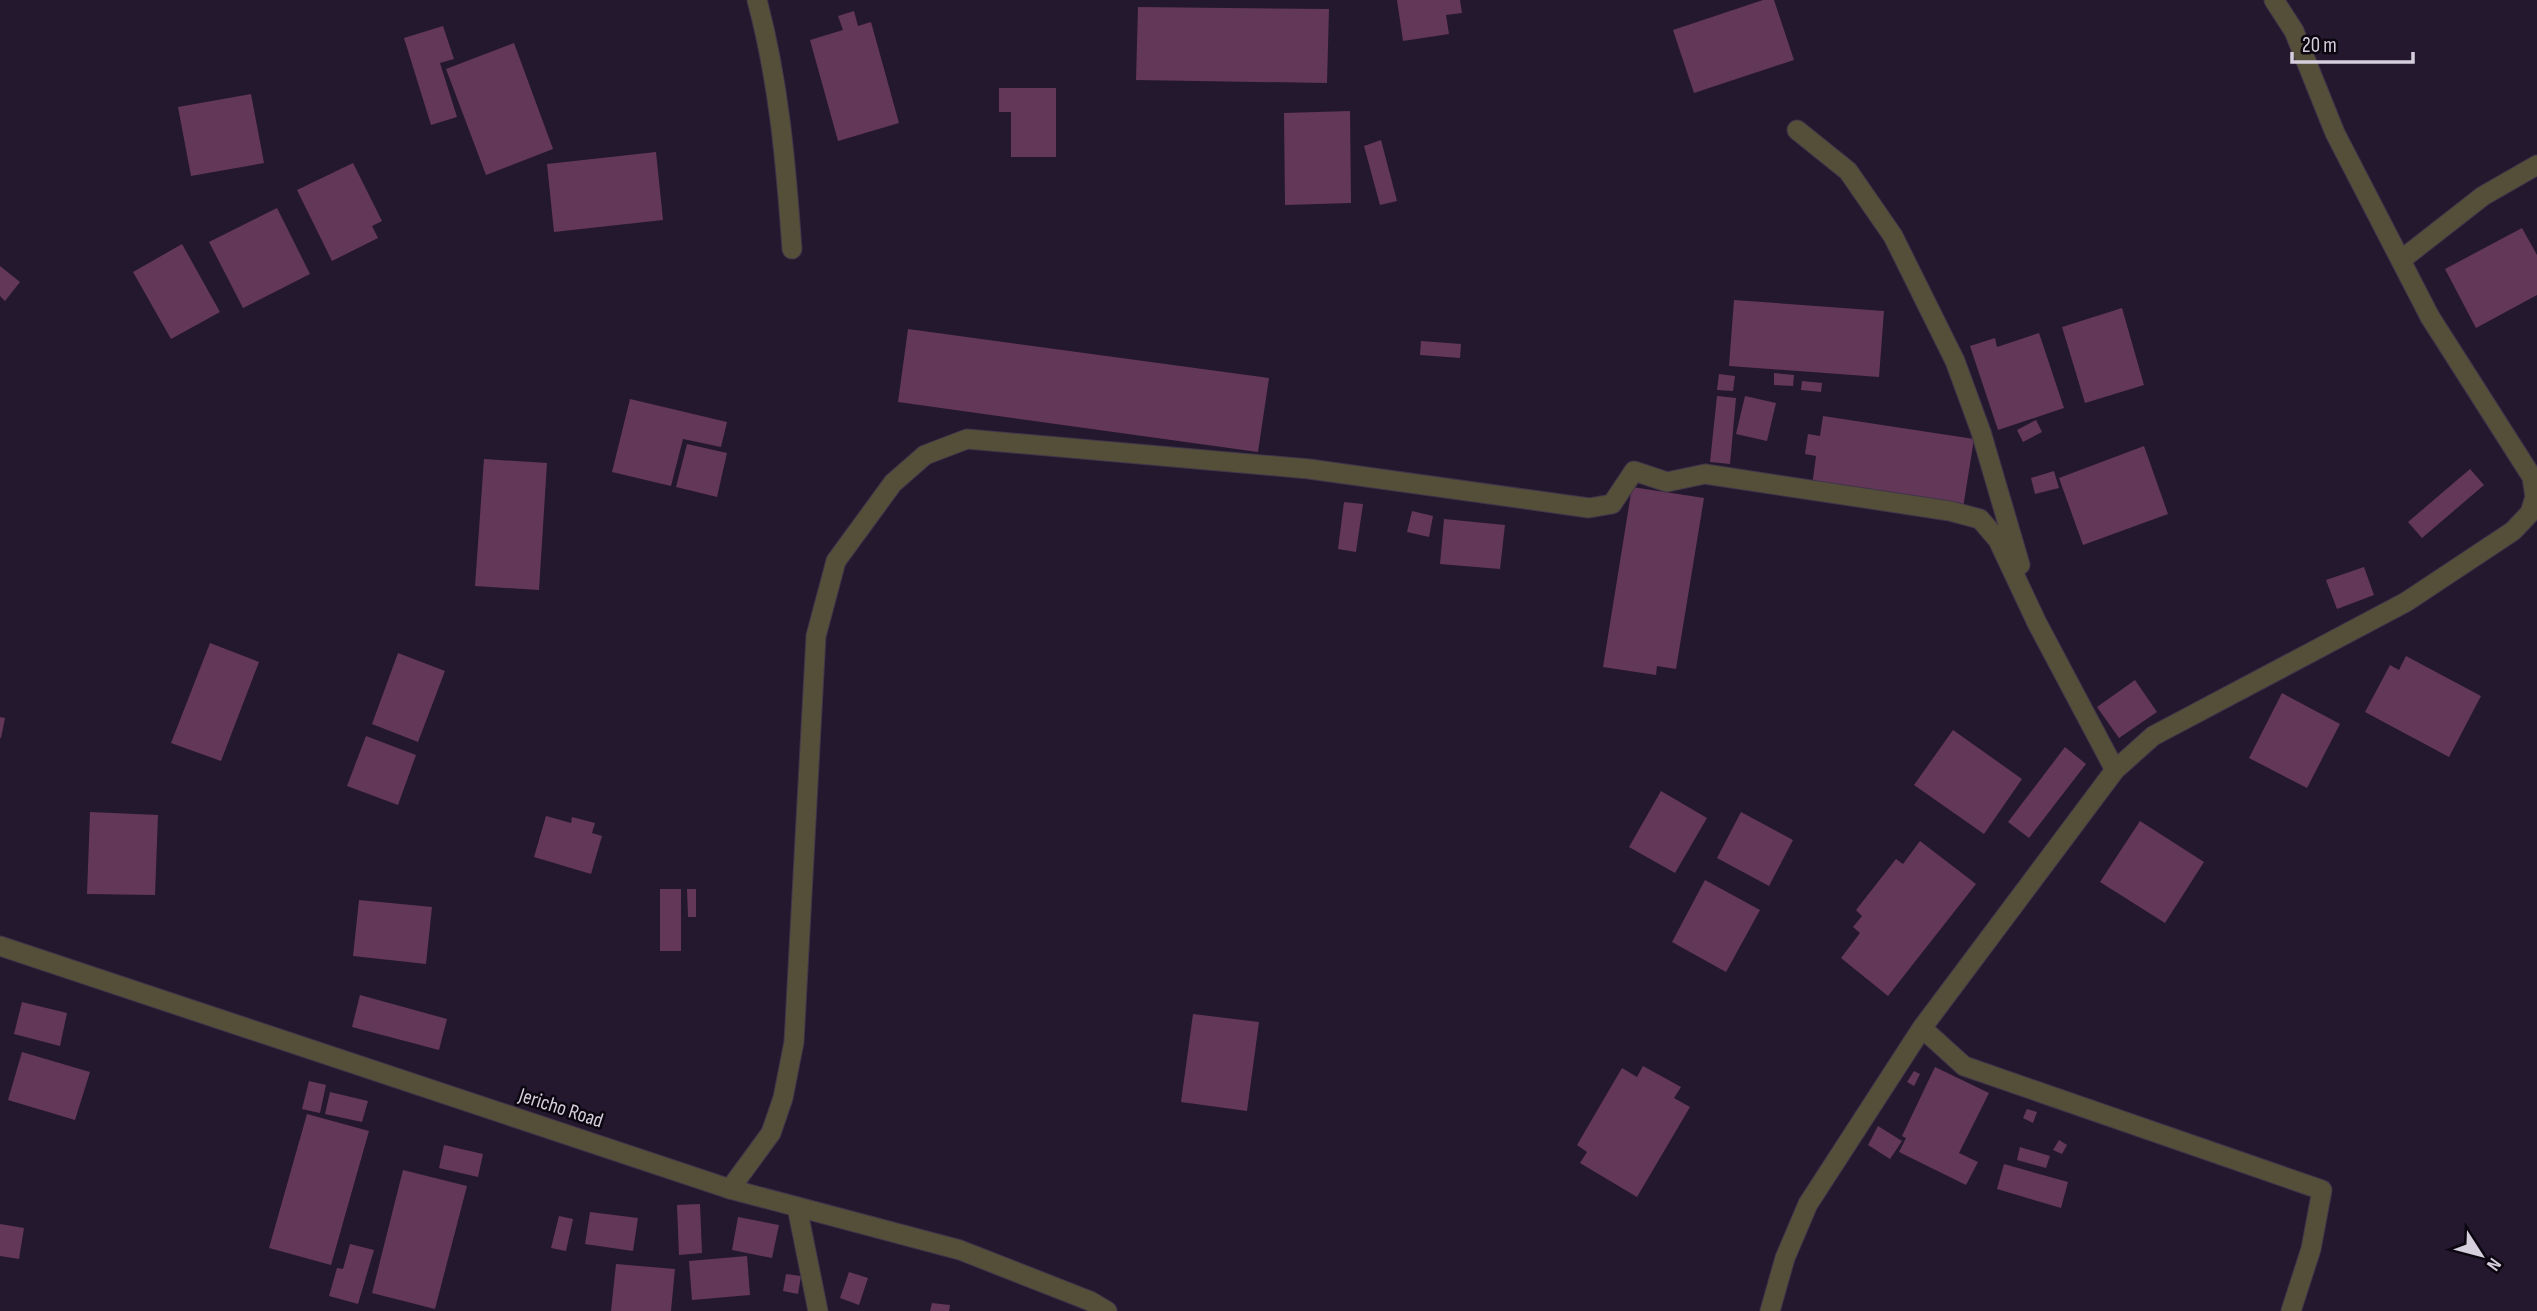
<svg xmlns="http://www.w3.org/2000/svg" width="2537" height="1311" font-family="'Sofia Sans Condensed',sans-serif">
<rect width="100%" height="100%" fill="#24182f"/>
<path fill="#633757" d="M1397,0h63l2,13 -16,2 3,19 -46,7z
M1763,0h11l20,60 -100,33 -21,-63z
M1138,7l191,2 -2,74 -191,-3z
M854,11l4,15 13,-4 28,101 -61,18 -28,-101 33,-10 -5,-14z
M443,26l11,33 -14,4 17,54 -26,8 -27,-87z
M514,43l39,106 -67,26 -40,-106z
M999,88h57v69h-45v-45h-12z
M251,94l13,69 -73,13 -13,-69z
M1350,111l1,92 -66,2 -1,-92z
M1381,140l16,61 -17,4 -16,-59z
M656,152l7,68 -109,12 -7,-68z
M353,163l29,58 -10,5 6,12 -46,23 -35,-71z
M277,208l33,66 -67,34 -34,-66z
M2522,228l15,27v40l-61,33 -31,-59z
M182,244l38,68 -49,27 -38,-67z
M0,266l20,16 -15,19 -5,-5z
M1734,300l150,11 -5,66 -150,-11z
M2122,308l22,77 -59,18 -23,-76z
M908,329l361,49 -11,74 -360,-50z
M2039,333l25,75 -66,22 -28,-84 25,-8 2,9z
M1421,341l40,3 -1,14 -40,-3z
M1774,373l20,2 -1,11 -19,-1z
M1719,374l16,2 -2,15 -16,-1z
M1802,381l20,2 -1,9 -20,-2z
M1717,396l19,2 -6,66 -20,-2z
M1745,396l31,7 -9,38 -31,-7z
M630,399l97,23 -6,25 -38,-8 -12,47 -59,-14z
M1823,416l151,23 -11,69 -151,-22 4,-30 -11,-2 3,-20 12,2z
M2036,420l6,12 -19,10 -6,-12z
M687,444l40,9 -10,44 -41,-10z
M2144,446l24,68 -85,31 -24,-67z
M484,459l63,4 -8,127 -64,-4z
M2470,469l14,16 -62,53 -14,-16z
M2054,471l5,17 -24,6 -4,-16z
M1632,487l72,11 -28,171 -19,-3 -1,9 -53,-8z
M1344,502l19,2 -7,48 -18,-3z
M1412,511l21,5 -4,21 -22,-5z
M1444,519l61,6 -5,44 -60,-5z
M2364,567l10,28 -37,14 -11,-29z
M210,643l49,19 -38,99 -50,-18z
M398,653l47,18 -27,71 -46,-18z
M2406,656l75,40 -32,61 -84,-45 25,-47 9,5z
M2135,680l22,32 -38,26 -22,-31z
M2282,693l58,31 -33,64 -58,-30z
M0,717l5,1 -4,20h-1z
M1953,730l69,49 -38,55 -70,-49z
M366,736l50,19 -18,50 -51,-19z
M2065,747l21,17 -57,74 -21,-16z
M1661,791l46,27 -32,55 -46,-26z
M90,812l68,3 -3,80 -68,-1z
M1741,812l52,28 -24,46 -52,-28z
M546,816l25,7 1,-6 23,6 -3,10 10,3 -11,38 -57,-17z
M2140,821l64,41 -39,61 -65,-41z
M1920,841l56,43 -88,112 -47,-38 19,-25 -7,-6 9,-11 -6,-6 40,-51 7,5z
M1705,880l55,30 -34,62 -54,-30z
M660,889h21v62h-21z
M687,889h9v28h-8z
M359,900l73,7 -6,57 -73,-8z
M360,995l87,24 -8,31 -87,-23z
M22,1002l45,11 -7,33 -46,-12z
M1193,1014l66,8 -12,89 -66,-9z
M22,1052l68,20 -15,48 -67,-20z
M1643,1066l38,21 -7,11 16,9 -53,90 -57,-34 7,-11 -10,-7 45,-77 15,9z
M1935,1067l54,26 -30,60 19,9 -12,23 -67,-33 7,-14 -4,-2z
M1914,1071l6,3 -6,12 -7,-4z
M309,1081l17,4 -6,28 -18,-4z
M330,1092l38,9 -6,21 -37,-8z
M2027,1109l10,3 -4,11 -10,-5z
M307,1114l62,17 -38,134 -62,-17z
M1878,1126l24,15 -12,18 -22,-14z
M2059,1140l8,5 -5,9 -9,-4z
M444,1145l39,9 -5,23 -39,-9z
M2020,1147l30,9 -4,12 -29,-8z
M2004,1164l64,18 -7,26 -64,-19z
M403,1170l64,16 -32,123 -63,-16z
M700,1204l2,49 -23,2 -2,-50z
M590,1212l48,6 -5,33 -48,-7z
M559,1216l14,3 -7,32 -15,-3z
M738,1217l41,8 -7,33 -40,-8z
M0,1224l24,4 -5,31 -19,-3z
M350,1244l24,6 -16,54 -29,-8 8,-28 6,1z
M747,1256l3,39 -58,5 -3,-39z
M616,1264l59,5 -4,42h-60z
M849,1272l19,6 -9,27 -19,-7z
M786,1274l15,2 -3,18 -15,-3z
M932,1303l18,2 -1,6h-19z"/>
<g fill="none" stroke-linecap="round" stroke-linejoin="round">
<defs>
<path id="minor" d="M757,0c22,82 29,165 35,249
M1797,130l51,41 45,65 62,125 26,71 39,133
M2401,260l82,-64 54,-31
M1922,1028l42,38 358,124 -11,59 -20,62
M730,1189l41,-56 12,-35 11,-56 22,-406 20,-75 57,-78 32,-28 42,-16 342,30 280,39 23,-4 22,-33 33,11 38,-8 245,37 30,8 18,21 39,83 78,147
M797,1207l21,104
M1770,1311l15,-53 23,-54 114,-176 193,-258 38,-34 253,-134 107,-71 17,-18 5,-16 -3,-20 -102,-160 -95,-184 -41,-102 -20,-31"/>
<path id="tertiary" d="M0,946l730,243 230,61 130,51 17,10"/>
</defs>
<use href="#minor" stroke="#40354b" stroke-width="21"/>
<use href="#tertiary" stroke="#40354b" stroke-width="21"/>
<use href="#minor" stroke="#554e39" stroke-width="19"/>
<use href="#tertiary" stroke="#554e39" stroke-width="19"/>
</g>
<g text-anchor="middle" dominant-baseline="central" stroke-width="5" stroke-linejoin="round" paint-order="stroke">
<g font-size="21" fill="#d5cedd" stroke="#0b060f">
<text transform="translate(561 1108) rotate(18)">Jericho Road</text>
</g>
</g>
<g transform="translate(2481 1255) rotate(126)" stroke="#0b060f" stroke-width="5" paint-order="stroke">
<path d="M0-5L12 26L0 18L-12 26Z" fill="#d5cedd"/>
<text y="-10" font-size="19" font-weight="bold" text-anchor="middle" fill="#d5cedd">N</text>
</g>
<path d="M2292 52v10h121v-10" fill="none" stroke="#d5cedd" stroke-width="3.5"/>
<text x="2302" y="52" font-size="21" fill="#d5cedd" stroke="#0b060f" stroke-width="5" paint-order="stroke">20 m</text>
</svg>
